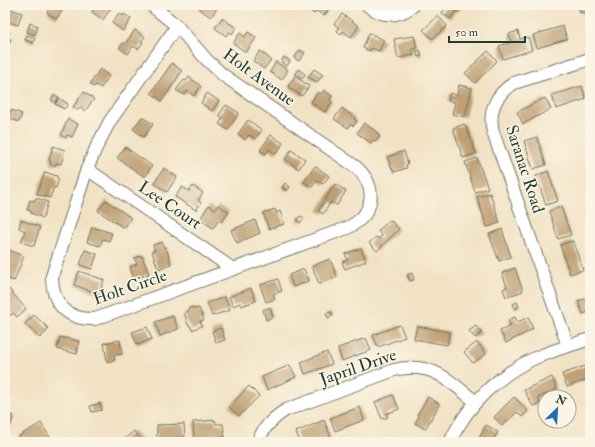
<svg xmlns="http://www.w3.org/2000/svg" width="595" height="447" font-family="'IM FELL Double Pica',serif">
<rect width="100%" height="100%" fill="#fcf5e5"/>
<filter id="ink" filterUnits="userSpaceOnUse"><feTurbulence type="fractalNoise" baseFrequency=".025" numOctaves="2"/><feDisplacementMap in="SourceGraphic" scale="8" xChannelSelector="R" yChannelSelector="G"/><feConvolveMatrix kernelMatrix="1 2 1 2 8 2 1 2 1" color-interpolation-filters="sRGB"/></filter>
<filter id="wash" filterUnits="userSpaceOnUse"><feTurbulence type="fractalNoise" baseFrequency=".012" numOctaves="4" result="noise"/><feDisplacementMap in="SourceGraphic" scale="16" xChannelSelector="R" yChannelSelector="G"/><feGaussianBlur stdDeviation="0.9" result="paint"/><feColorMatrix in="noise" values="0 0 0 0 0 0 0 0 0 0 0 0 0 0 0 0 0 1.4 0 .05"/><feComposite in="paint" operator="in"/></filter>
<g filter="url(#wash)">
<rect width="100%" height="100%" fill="#f2e2c4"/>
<g id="blocks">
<path fill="#bf9f73" d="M52,5h14l-10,14 -9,-7z
M97,5h16l-10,15 -11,-8z
M202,5h17l-8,12 -12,-8z
M310,5h20l1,1 -7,10 -7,-5 -3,3 -7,-5z
M448,5h15l-5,7 -2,-1 -6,8 -8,-6z
M582,5h8v28h-1l-5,-21 -4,1 -2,-7z
M5,7l17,6 -4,12 -13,-4z
M119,13l4,3 1,-2 7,5 -8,12 -11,-8z
M342,14l17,12 -8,11 -8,-6 -2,3 -4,-3 2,-3 -5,-4z
M438,16l9,10 -15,13 -9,-9z
M222,18l14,10 -4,6 -3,-2 -3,4 -11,-8z
M30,23l8,3 -3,9 -8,-3z
M563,26l4,13 -30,9 -4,-13z
M135,30l10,7 -4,4 2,1 -5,7 -5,-3 -5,8 -9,-6 4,-5 2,1z
M5,31l5,1 -2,6 3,1 -2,6 -4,-2z
M518,31l2,8 8,-2 4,13 -29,9 -4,-13 12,-4 -2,-8z
M248,32l8,6 -10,14 -13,-9 7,-10 5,4z
M369,33l15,7 -5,11 -8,-3 -1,3 -7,-3z
M27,35l8,3 -2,5 -8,-3z
M414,36l3,12 -5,1 2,6 -16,3 -4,-19z
M300,50l5,3 -6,8 -5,-3z
M420,50l2,6 -4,1 -2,-6z
M260,51l11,9 -7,9 -11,-8z
M488,51l9,10 -22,22 -10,-10z
M284,57l6,4 -3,5 -6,-4z
M276,62l12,8 -6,10 -12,-8z
M172,63l10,8 -20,30 -11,-8z
M100,69l9,7 -8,12 -5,-3 -2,2 -4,-3z
M298,69l7,5 -3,5 -7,-5z
M314,69l9,6 -6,7 -9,-5z
M295,76l14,10 -7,10 -14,-9z
M189,77l12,9 -7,10 -7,-5 -3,4 -8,-5 8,-10 2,1z
M459,85l13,3 -7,29 -13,-3 3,-12 -7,-1 2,-8 7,2z
M582,86l4,13 -30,10 -4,-14z
M324,90l8,6 -2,4 2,2 -7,10 -14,-10 7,-10 3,2z
M84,92l10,7 -9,12 -5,-4 -2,3 -5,-3z
M207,93l12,8 -7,10 -11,-8z
M54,95l5,2 -4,6 -4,-3z
M59,98l9,6 -4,5 -9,-5z
M545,98l6,11 -28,15 -6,-12z
M226,105l13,8 -11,17 -9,-6 4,-6 -4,-3z
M342,108l13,10 -1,1 3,2 -4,5 -2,-2 -3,4 -14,-9z
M11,110l11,4 -3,8 -11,-4z
M142,117l11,7 -9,13 -11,-8z
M68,119l10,5 -6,13 -5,-2 -1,3 -5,-3z
M248,120l14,10 -7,9 -6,-4 -4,5 -7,-6z
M364,123l14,10 -1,1 3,2 -4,5 -3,-1 -2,3 -14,-10z
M465,124l11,29 -13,5 -10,-30z
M271,135l12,8 -7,11 -7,-5 -3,5 -6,-4z
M537,137l9,28 -13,4 -9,-28z
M53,146l12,4 -4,14 -5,-1 -1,3 -5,-2 1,-3 -2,-1z
M125,147l27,19 -7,11 -28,-19z
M291,150l14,9 -6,10 -14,-10z
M404,151l4,13 -2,1 1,3 -13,4 -1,-3h-1l-5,-12z
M477,158l11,30 -13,4 -10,-30z
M315,166l14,10 -6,8 -6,-4 -5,7 -8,-5z
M164,168l13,9 -10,15 -13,-9z
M548,171l10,30 -12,4 -10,-29z
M45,172l12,4v2l2,1 -3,9 -2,-1 -4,11 -13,-4z
M285,183l5,4 -3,4 -5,-3z
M335,184l11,7 -9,14 -6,-3 -8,12 -5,-3z
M193,186l10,7 -5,7 3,3 -5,7 -21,-13 7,-10 7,4z
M490,193l10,30 -13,4 -10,-30z
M36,198l12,4 -5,16 -12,-5v-2l-4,-1 3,-10 4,1z
M106,200l25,18 -7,10 -26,-17z
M209,205l6,5 3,-5 11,7 -7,10 -3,-2 -6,8 -13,-9z
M561,207l10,28 -13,4 -9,-28z
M275,209l1,4 4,-2 4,13 -15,5 -6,-16z
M300,216l4,2 -4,5 -3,-3z
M21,220l19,7 -6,19 -13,-4 4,-11 -6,-3z
M255,220l5,13 -23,10 -6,-13z
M390,220l9,9 -22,22 -8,-8 7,-6 3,2 3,-3 -4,-5z
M92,227l20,6 -3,8 -6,-2 -3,7 -13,-4z
M502,229l9,28 -12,4 -10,-27z
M573,241l10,29 -13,4 -10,-29z
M162,242l2,6 2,-1 5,17 -13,5 -6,-18 3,-1 -2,-5z
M361,248l5,13 -21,8 -3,-7 6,-2 -3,-6z
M6,249l18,7 -10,25 -9,-3v-25z
M85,250l12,4 -5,15 -12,-4z
M142,256l7,18 -15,5 -4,-12 7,-3 -3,-6z
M330,259l7,18 -18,7 -7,-18z
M515,268l8,23 -17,6 -3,-8 4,-2 -5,-14z
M304,269l5,12 -16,6 -4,-12z
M79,271l25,9 -5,14 -25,-9z
M412,273l2,7 -4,1 -3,-6z
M278,279l4,12 -9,3 2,5 -9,3 -6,-17z
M251,288l5,13 -15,5 -1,-3 -7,3 -4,-9z
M9,289l17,20 -9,8 -4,-4 -3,3 -5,-7 3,-2 -3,-4v-11z
M225,297l5,13 -18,6 -5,-13z
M590,297v14l-7,3 -5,-13z
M517,302l2,5 -4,2 -2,-5z
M193,307l1,2 5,-1 5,12 -4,1 2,5 -10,4 -2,-5h-2l-4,-12 5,-2 -1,-2z
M270,307l3,10 -7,3 -3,-10z
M332,312l1,4 -5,2 -2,-5z
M34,315l15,14 -9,9 -15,-14z
M173,316l5,13 -18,7 -5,-14z
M515,317l3,5 10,-5 5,12 -27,14 -6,-12 11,-5 -3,-6z
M400,325l5,12 -27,10 -5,-12z
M417,326l33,6 -3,13 -33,-6z
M476,326l6,7 -7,5 -6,-7z
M147,327l5,12 -15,6 -5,-13z
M221,328l4,12 -9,3 -4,-12z
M60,337l19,4 -2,13 -20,-5z
M366,338l5,12 -29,11 -4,-13z
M120,340l2,14 -8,1 1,5 -8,2 -3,-19z
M477,342l9,12 -13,9 -9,-11z
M327,352l5,12 -27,10 -4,-12z
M290,365l6,12 -29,13 -5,-13z
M588,365l2,7v10l-3,1 -1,-3 -19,7 -5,-13z
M552,377l5,12 -19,9 2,5 -7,3 -9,-16z
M249,386l10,10 -20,20 -10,-9z
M393,395l6,14 -13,5 2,3 -6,2 -7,-17z
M428,397l12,7 -15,25 -10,-6 4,-6 -2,-2z
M514,397l14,14 -6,6 -5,-5 -15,14 -8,-9z
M100,403l2,7 -10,2 -2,-6z
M360,407l4,13 -29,11 -5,-13z
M5,413l9,3 -4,11 -5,-1z
M215,420l1,4h7l2,13 -31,3 -1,-18z
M324,420l7,17 -12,5h-19l-4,-10z
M41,423l12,19h-30l-4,-6z
M184,424l1,13 -12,1v3l-16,1v-17z
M486,425l12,7 -6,10h-15z
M134,431l9,11h-22z"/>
</g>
</g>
<g filter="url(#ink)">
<use href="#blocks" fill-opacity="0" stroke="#697766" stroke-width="1"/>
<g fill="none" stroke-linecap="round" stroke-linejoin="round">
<defs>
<path id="minor" d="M151,5l26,21 29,33 17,16 133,92c23,21 18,48 -9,61l-252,91c-28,1 -43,-15 -43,-43l35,-107 9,-21 14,-27 67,-95
M367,5c15,12 31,13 47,0
M87,169l146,100
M568,346l-75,-214c-5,-21 3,-38 21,-49l76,-24
M258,442c5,-15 15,-24 28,-32l108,-40c39,-9 54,10 82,32
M450,442c17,-37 48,-67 85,-84 18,-8 37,-13 55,-19"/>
</defs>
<use href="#minor" stroke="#697766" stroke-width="14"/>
<use href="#minor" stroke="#fff" stroke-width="12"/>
</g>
</g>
<g text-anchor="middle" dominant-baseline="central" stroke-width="3" stroke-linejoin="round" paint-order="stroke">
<g font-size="17" fill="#1f3d34" stroke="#fcf5e5">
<text transform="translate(259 77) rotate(36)">Holt Avenue</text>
<text transform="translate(525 169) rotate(72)">Saranac Road</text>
<text transform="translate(170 205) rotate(34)">Lee Court</text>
<text transform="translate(130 287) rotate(-19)">Holt Circle</text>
<text transform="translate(358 367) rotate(-19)">Japril Drive</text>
</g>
</g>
<rect width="595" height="447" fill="none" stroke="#fcf5e5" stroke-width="20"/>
<g transform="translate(557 409) rotate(25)"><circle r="19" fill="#fcf5e5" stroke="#a4ab9e"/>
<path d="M0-3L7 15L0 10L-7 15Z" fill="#1f6fb2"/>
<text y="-6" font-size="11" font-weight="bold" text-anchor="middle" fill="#1f3d34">N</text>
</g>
<path d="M449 36v6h76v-6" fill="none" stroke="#1f3d34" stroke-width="2"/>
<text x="455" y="36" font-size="12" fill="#1f3d34" stroke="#fcf5e5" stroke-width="3" paint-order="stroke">50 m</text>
</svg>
